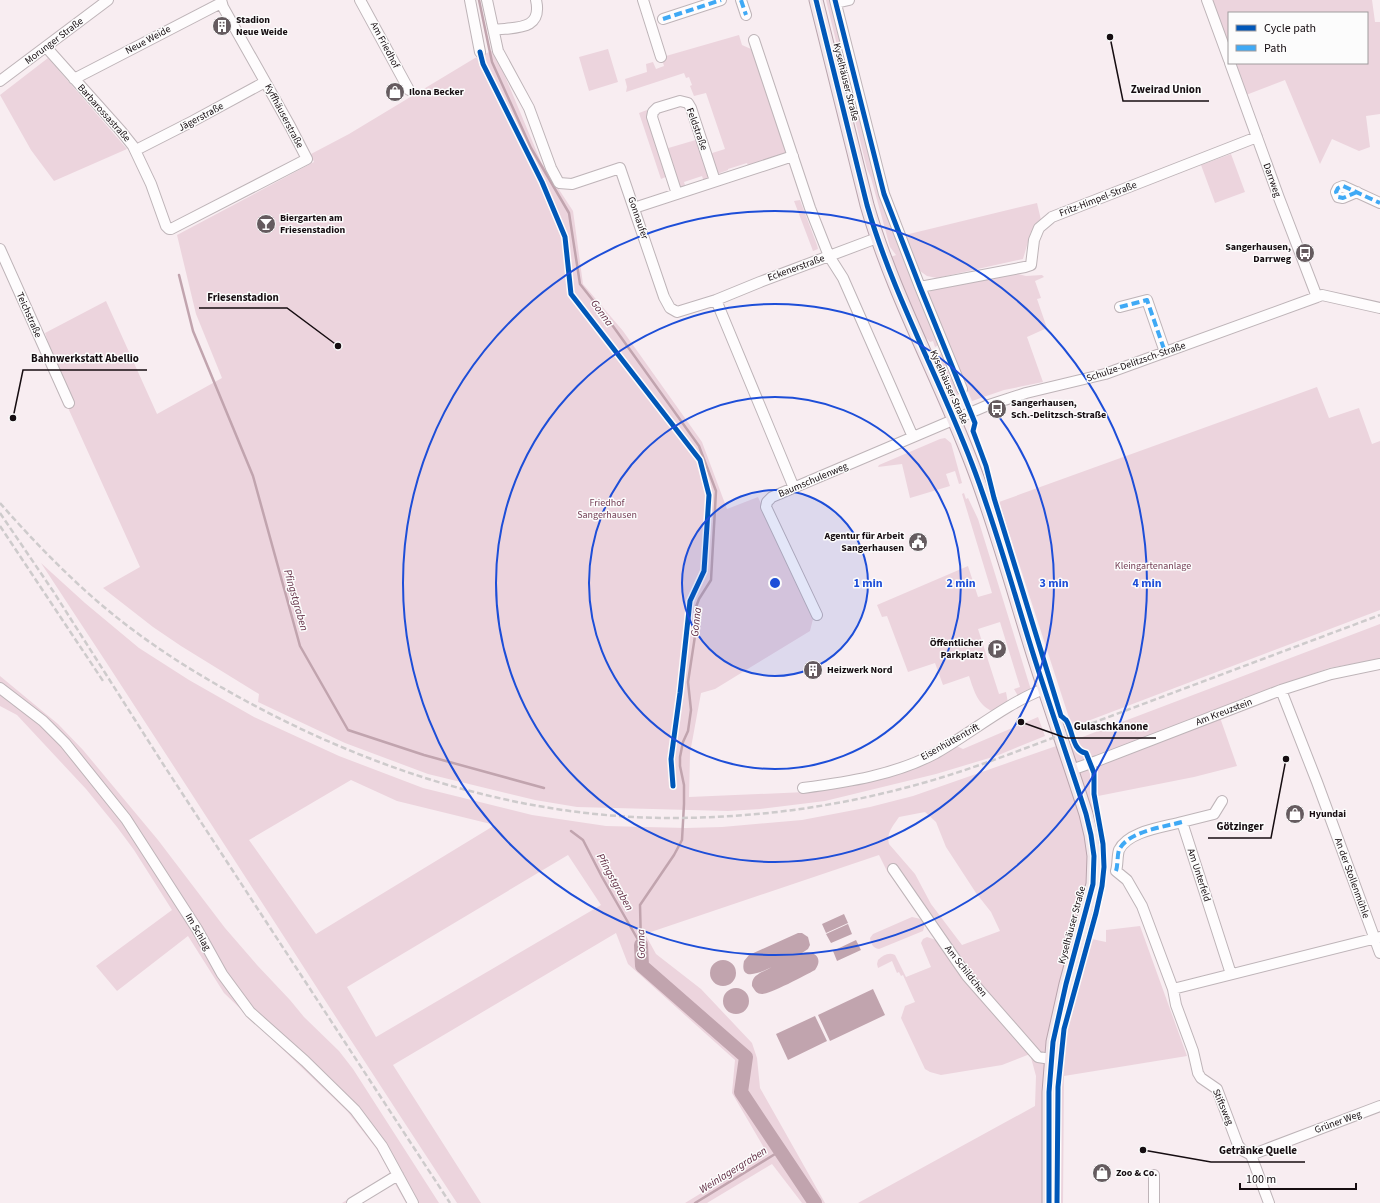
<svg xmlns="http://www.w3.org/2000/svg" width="1380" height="1203" font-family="'Source Sans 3',sans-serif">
<rect width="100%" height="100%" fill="#f8edf1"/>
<path fill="#ecd4dd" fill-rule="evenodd" d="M826,0h4l40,158 69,187 -4,2 -2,-6 -3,1 -6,-6 -36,-78 8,-3 -6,-8 -19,-69 -4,-9z
M1211,0h161l3,22h5v92l-14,2 4,31 -11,4 -27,-12 -12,25 -35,-84 -39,15 -12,-32h133v-50h-138v36z
M739,35l3,10 9,4 5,5 30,97 -2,3 -35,14 -2,-5 -19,6v1l-11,4 -8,-20 16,-5 -19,-56 -12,3 -4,-10 2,-1 -3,-8 -3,1 -2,-5 -58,19 1,-5 -2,-8 22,-7 -1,-8 7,-2 3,7 8,-3 -2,-7 4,-3z
M608,49l10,33 -29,9 -10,-34z
M494,50l47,112 32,49 10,73 40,47 79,111 25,67 31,-12 17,38 39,80 -4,16 -95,58 -14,4 -11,60 -1,44 117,-5 76,-14 72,-33 9,4 75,-32 7,19 -49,20 -60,18 -111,27 -65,8 -32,2 -151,-4 -42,-7 -107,-26 -83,-31 -87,-41 1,-8 -78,-48 -28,-19 -50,-39 37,-21 -71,-157 -24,-77 61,-32 51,113 65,-36 -26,-64 -19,-79 137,-73 -3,-8 38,-20 126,-76z
M48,58l79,91 -73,32 -23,-31 -31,-55z
M647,110l21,66 -7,3 -22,-66z
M699,139l10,39 -5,4 -2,-6 -18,6 2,6 -7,-2 -14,-37z
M1231,154l14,38 -30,11 -14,-38z
M800,200l17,45 1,4 -5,2 -19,-50z
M1037,203l4,17 -10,12 -8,27 -86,19 -10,-2 -7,-5 -15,-36z
M1014,273l12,3 16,-1 2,2 -9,4 6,17 -4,1 10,29 -20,9 16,45 -39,8 -32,11 -44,-106 3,-5v-2z
M942,353l18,41 -9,4 -14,-40 3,-1 -1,-2z
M1317,387l12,31 30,-10 13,36 8,-3v169l-308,117 -73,-225z
M945,438l6,5 11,40 -3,1 -4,-13 -9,3 4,12 -40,12 -8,-34 -24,3 1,-2 61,-26z
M964,493l2,6 2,-1 10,21 53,171 -13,6 -4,-7 6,-2 -20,-65 -22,7 21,65 7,-2 2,11 -14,9c-16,-6 -20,-21 -25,-36l-26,9 -8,-22 -27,9 -21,-56 -5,1 -5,-12 91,-39 10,31 14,-4 -30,-99z
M41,563l44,40 54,45 50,32 65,37 85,39 84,32 109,27 74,11 80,2 36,-1 80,-7 68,-13 43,-11 172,-60 295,-112v35l-51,9 -112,41 20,57 -43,11 -96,19c4,22 9,45 9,68 0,25 -9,51 -15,75l14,3v-12l34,-4 47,130 -123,20 -1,127h-205l177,-97 1,-30 -6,-22 -28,11 -61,10 -11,-3 -5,-3 -24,-51 4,-12 10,-4 -12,-27 -2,1 -2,-4 -2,1 -5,-12 -14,7 -1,-4 1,-4c5,-5 11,-8 17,-5l11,22 25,-10 -10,-24 2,-4 4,-2 12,4 -52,-70 -8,-16 -234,79 11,20 45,35 51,54 5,15 3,30 65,115h-23l-30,-39 -65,39h-22l82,-50 -35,-60 3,-33 -107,-96 -12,-31 -223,132 88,138h-24c-140,-213 -276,-428 -416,-640zM351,780l46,21 98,24 -179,109 -67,-94zM925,812l11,10 10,25 30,46 15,19 9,19 -38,14 -31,-41 -16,-30 -26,-30c-3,-11 4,-18 10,-27zM568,855l33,50 -225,132 -29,-50z
M0,676l58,48 25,26 75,90 67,88 32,37 33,35 14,17 35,34 14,18 86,134h-33l-12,-21 -34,21h-18l48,-30 -14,-25 -29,-37 -123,-118 -36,-57 -71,55 -21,-25 76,-56 -38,-60 -17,-23 -31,-38 -69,-74 -17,-9z
M912,917l9,2 4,5 -2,7 -44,18c-6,-1 -8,-5 -9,-11l3,-4z"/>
<path fill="#c1a4ae" d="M844,914l4,9 -22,10 -4,-9z
M848,924l4,10 -21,9 -5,-9z
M798,933h4l6,4 2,8 -2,4 -6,4c12,-3 22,5 13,17 -9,5 -45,24 -53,24 -5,0 -7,-3 -10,-8 -1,-12 12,-14 20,-19 -9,4 -33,17 -28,-6l5,-6z
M856,940l5,10 -24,11 -4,-10z
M710 973a13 13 0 1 1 26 0a13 13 0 1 1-26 0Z
M723 1001a13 13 0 1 1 26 0a13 13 0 1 1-26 0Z
M873,989l12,26 -55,26 -12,-26z
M815,1016l12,25 -39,19 -12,-26z"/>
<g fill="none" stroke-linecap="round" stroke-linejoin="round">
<path stroke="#c1a4ae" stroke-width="2.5" d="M479,0l13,62 39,86 38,65 11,71 30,38 89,124 17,45 -5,89 -12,19 -3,8 -1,29 -7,46 3,28 -3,21 -5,11 -3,15v9l4,19v19l-2,36 -8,15 -34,50 1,40
M179,275l14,56 60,145 47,170 48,84 76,25 120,33
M571,831l12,9 19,37 39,68
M695,1203l85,-52"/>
<path stroke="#c1a4ae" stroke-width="14" d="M641,945l1,21 104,91 -5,35 74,111"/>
<defs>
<path id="minor" d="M360,0l49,90
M470,0l10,52
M487,0l11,51 31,57 22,60 8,15 13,1 48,-16 44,129 6,11 7,4 39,-12 78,188
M643,0l18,57
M741,0l5,15
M835,0l49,194 36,93 42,102
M1207,0l22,60
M836,3l13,-3
M663,19l58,-19
M494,30c21,-3 49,1 42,-30
M754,40l56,168 19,48 14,22 70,159
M46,47l75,84 12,15 18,38 15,42 3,3h2l136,-70 -17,-33 -67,-119 -2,-7
M1230,63l49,135 38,99
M74,79l147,-76
M0,81l108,-81
M136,150l57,-29 72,-39
M1357,192l-14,6 -5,-1 -2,-5 2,-4 5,-2 37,17
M677,194l-25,-77 1,-5 4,-4 23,-7 8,2 3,5 24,73
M634,208l159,-52
M0,249l69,154
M920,287l105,-20 6,-2 3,-25 5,-12 13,-11 205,-80
M716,300l44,-18 117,-44
M1120,307l27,-7 18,52
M817,615l-51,-108 1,-5 5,-5 214,-91 40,-13 79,-19 212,-77 5,-2 58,13
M0,688l43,33 22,22 61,76 71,110 25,45 28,38 55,49 50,49 27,36 31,57
M1281,690l36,92 63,171
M1071,770l26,-9 184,-71 50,-16 49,-10
M803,788c45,-6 92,-13 133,-35 35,-20 71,-50 108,-64
M1222,801l-8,13 -32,8 49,152
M1182,822c-18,5 -54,9 -63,28 -2,6 -1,15 -3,21l11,9 15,26 31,83 3,16 17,46 5,22 3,5 16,11 21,56 4,5 9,5 18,48
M893,869l74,107 71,81 13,2
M1173,989l207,-52
M1251,1155l129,-49
M1154,1175v28
M352,1203l46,-28"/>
<path id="major" d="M816,0l51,205c26,90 72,172 105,259 25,65 43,133 64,199 16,50 34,101 50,151l5,21 3,21 -1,28 -27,100 -13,58 -4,50v111"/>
</defs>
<use href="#minor" stroke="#beb4b8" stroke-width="12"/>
<use href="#major" stroke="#b9a4ad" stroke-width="15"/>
<use href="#minor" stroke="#fefcfd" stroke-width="10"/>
<use href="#major" stroke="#f2e7ec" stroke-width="13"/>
<path stroke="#cecbcc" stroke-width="2.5" stroke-dasharray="6 3" stroke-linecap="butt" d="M0,503c34,39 75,81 115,113 41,33 85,60 131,85 131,71 277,117 426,117 78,0 157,-10 232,-30 36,-9 71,-21 106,-34l370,-139
M0,513l53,78 110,173 287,439
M0,526l103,155"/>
<path stroke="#3fa9f5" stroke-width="4" stroke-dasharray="8 4" stroke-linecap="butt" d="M741,0l5,15
M663,19l58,-19
M1357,192l-14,6 -5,-1 -2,-5 2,-4 5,-2 37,17
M1120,307l27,-7 18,52
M1116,871c2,-6 1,-15 3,-21 9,-19 45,-23 63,-28"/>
<defs>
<path id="cycleway" d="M816,0l51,205c26,90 72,172 105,259 25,65 43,133 64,199 16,50 34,101 50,151l5,21 3,21 -1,28 -27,100 -13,58 -4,50v111
M835,0l49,194 36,93 55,136 -2,8 13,35 8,32 67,218c2,1 3,3 5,4 7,10 6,31 20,33l8,20v21l9,50 1,23 -2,19 -6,27 -32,116 -6,58 -1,116
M480,52l3,12 59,118 23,55 6,57 129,166 9,35 -5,76 -14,30 -10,92 -9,66 2,27"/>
</defs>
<use href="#cycleway" stroke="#fcfcfc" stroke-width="8"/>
<use href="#cycleway" stroke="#0057b8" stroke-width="5"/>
</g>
<circle cx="775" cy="583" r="93" fill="#1d4ed8" fill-opacity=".12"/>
<g fill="none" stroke="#1d4ed8" stroke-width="2">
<circle cx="775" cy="583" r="93"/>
<circle cx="775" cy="583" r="186"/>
<circle cx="775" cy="583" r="279"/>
<circle cx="775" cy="583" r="372"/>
</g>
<defs>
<symbol id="building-disc" viewBox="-11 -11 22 22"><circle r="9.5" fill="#655b5f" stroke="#fcfcfc"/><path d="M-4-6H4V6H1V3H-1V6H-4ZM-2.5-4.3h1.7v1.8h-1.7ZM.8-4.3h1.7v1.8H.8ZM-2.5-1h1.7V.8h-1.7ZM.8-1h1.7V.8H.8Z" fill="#fff"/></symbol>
<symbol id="shop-disc" viewBox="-11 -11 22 22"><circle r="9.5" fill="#655b5f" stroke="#fcfcfc"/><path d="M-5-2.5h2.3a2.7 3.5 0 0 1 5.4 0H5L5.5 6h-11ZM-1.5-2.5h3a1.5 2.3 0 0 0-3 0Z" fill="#fff"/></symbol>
<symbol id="bar-disc" viewBox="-11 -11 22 22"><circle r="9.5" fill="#655b5f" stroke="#fcfcfc"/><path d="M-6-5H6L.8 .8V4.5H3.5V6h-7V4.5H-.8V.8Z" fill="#fff"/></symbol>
<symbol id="bus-disc" viewBox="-11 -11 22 22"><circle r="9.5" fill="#655b5f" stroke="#fcfcfc"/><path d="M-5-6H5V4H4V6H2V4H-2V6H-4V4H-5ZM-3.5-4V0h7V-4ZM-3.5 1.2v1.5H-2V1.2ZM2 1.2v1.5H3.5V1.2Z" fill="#fff"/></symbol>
<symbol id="civic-disc" viewBox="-11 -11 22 22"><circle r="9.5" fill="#655b5f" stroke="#fcfcfc"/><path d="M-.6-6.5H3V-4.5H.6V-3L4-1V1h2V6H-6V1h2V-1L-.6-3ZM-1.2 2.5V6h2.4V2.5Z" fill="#fff"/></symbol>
<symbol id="parking-disc" viewBox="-11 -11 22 22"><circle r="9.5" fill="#655b5f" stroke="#fcfcfc"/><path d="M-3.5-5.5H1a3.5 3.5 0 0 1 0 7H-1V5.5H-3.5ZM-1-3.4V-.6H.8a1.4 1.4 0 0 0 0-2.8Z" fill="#fff"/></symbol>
</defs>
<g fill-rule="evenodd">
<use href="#building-disc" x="211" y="15" width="22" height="22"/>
<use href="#shop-disc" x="384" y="81" width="22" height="22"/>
<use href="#bar-disc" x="255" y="213" width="22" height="22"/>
<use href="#bus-disc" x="1294" y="242" width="22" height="22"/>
<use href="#bus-disc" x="986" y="398" width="22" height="22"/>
<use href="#civic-disc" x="907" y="531" width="22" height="22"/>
<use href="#parking-disc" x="986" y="638" width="22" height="22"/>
<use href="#building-disc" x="802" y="659" width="22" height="22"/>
<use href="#shop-disc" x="1284" y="803" width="22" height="22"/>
<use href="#shop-disc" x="1091" y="1162" width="22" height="22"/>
</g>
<g text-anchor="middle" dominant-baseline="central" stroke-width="3" stroke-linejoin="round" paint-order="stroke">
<g font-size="10" font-weight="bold" fill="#160d11" stroke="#fcfcfc" text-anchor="start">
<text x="236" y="20">Stadion<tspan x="236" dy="12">Neue Weide</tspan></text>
<text x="409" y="92">Ilona Becker</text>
<text x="280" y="218">Biergarten am<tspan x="280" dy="12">Friesenstadion</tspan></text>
<text x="1291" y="247" text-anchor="end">Sangerhausen,<tspan x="1291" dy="12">Darrweg</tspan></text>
<text x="1011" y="403">Sangerhausen,<tspan x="1011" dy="12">Sch.-Delitzsch-Straße</tspan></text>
<text x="904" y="536" text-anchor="end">Agentur für Arbeit<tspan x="904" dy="12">Sangerhausen</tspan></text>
<text x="983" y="643" text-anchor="end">Öffentlicher<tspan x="983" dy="12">Parkplatz</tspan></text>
<text x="827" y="670">Heizwerk Nord</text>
<text x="1309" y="814">Hyundai</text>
<text x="1116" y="1173">Zoo &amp; Co.</text>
</g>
<g font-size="10" fill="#160d11" stroke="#fcfcfc">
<text transform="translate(148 40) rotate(-28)">Neue Weide</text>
<text transform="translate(54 41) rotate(-37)">Morunger Straße</text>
<text transform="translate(385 45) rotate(62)">Am Friedhof</text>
<text transform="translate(846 82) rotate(76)">Kyselhäuser Straße</text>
<text transform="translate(104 113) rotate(48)">Barbarossastraße</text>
<text transform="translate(284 116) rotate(62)">Kyffhäuserstraße</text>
<text transform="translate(201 117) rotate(-28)">Jägerstraße</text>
<text transform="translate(697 129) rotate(70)">Feldstraße</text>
<text transform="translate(1272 180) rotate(70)">Darrweg</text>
<text transform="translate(1098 199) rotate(-21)">Fritz-Himpel-Straße</text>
<text transform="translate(638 218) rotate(71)">Gonnaufer</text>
<text transform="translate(796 268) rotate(-20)">Eckenerstraße</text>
<text transform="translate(29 315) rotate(66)">Teichstraße</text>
<text transform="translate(1136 362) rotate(-19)">Schulze-Delitzsch-Straße</text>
<text transform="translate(949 387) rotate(66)">Kyselhäuser Straße</text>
<text transform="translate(813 480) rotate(-23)">Baumschulenweg</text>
<text transform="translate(1224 712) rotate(-21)">Am Kreuzstein</text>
<text transform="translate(950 742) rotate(-29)">Eisenhüttentrift</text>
<text transform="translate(1199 875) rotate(72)">Am Unterfeld</text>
<text transform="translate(1352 878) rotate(70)">An der Stollenmühle</text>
<text transform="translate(1072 925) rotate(-75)">Kyselhäuser Straße</text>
<text transform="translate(198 932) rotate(60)">Im Schlag</text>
<text transform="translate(966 971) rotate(52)">Am Schildchen</text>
<text transform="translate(1223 1107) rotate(67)">Stiftsweg</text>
<text transform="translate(1338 1122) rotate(-20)">Grüner Weg</text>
</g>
<g font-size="10" fill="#753f56" stroke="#fcfcfc">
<text x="607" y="503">Friedhof<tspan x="607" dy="12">Sangerhausen</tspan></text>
<text x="1153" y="566">Kleingartenanlage</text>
</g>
<g font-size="11" font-style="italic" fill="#612d44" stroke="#fcfcfc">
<text transform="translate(602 313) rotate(54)">Gonna</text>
<text transform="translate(296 600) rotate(74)">Pfingstgraben</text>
<text transform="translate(696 622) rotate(-84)">Gonna</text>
<text transform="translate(615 882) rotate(61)">Pfingstgraben</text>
<text transform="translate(641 944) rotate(-91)">Gonna</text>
<text transform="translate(733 1170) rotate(-32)">Weinlagergraben</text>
</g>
</g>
<circle cx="775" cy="583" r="6" fill="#1d4ed8" stroke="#fcfcfc" stroke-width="2"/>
<g font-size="12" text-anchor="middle" font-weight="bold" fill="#1d4ed8" stroke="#fcfcfc" stroke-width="3" stroke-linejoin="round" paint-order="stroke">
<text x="868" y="587">1 min</text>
<text x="961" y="587">2 min</text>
<text x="1054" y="587">3 min</text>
<text x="1147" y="587">4 min</text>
</g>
<path fill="none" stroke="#160d11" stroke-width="1.5" d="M1110 37L1123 101H1209M338 346L287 308H199M13 418L23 370H147M1021 722L1066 738H1156M1286 759L1271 838H1208M1143 1150L1211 1162H1305"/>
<g fill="#160d11" stroke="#fcfcfc" stroke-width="1.5">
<circle cx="1110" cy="37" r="4"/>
<circle cx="338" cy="346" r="4"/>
<circle cx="13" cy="418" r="4"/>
<circle cx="1021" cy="722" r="4"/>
<circle cx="1286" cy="759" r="4"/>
<circle cx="1143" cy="1150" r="4"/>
</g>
<g font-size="11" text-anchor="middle" font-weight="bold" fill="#160d11" stroke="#fcfcfc" stroke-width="3" stroke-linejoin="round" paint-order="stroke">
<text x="1166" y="93">Zweirad Union</text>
<text x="243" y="301">Friesenstadion</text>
<text x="85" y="362">Bahnwerkstatt Abellio</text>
<text x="1111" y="730">Gulaschkanone</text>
<text x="1240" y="830">Götzinger</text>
<text x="1258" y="1154">Getränke Quelle</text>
</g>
<rect x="1228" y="12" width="140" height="52" fill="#fcfcfc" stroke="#a09c9e"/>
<rect x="1236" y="25" width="20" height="6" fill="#0057b8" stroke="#a09c9e"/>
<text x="1264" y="32" font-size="12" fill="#160d11">Cycle path</text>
<rect x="1236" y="45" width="20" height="6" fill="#3fa9f5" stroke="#a09c9e"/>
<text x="1264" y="52" font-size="12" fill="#160d11">Path</text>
<path d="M1240 1183v6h116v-6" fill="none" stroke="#160d11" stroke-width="2"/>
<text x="1246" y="1183" font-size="12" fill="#160d11" stroke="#fcfcfc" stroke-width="3" paint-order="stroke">100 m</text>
</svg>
